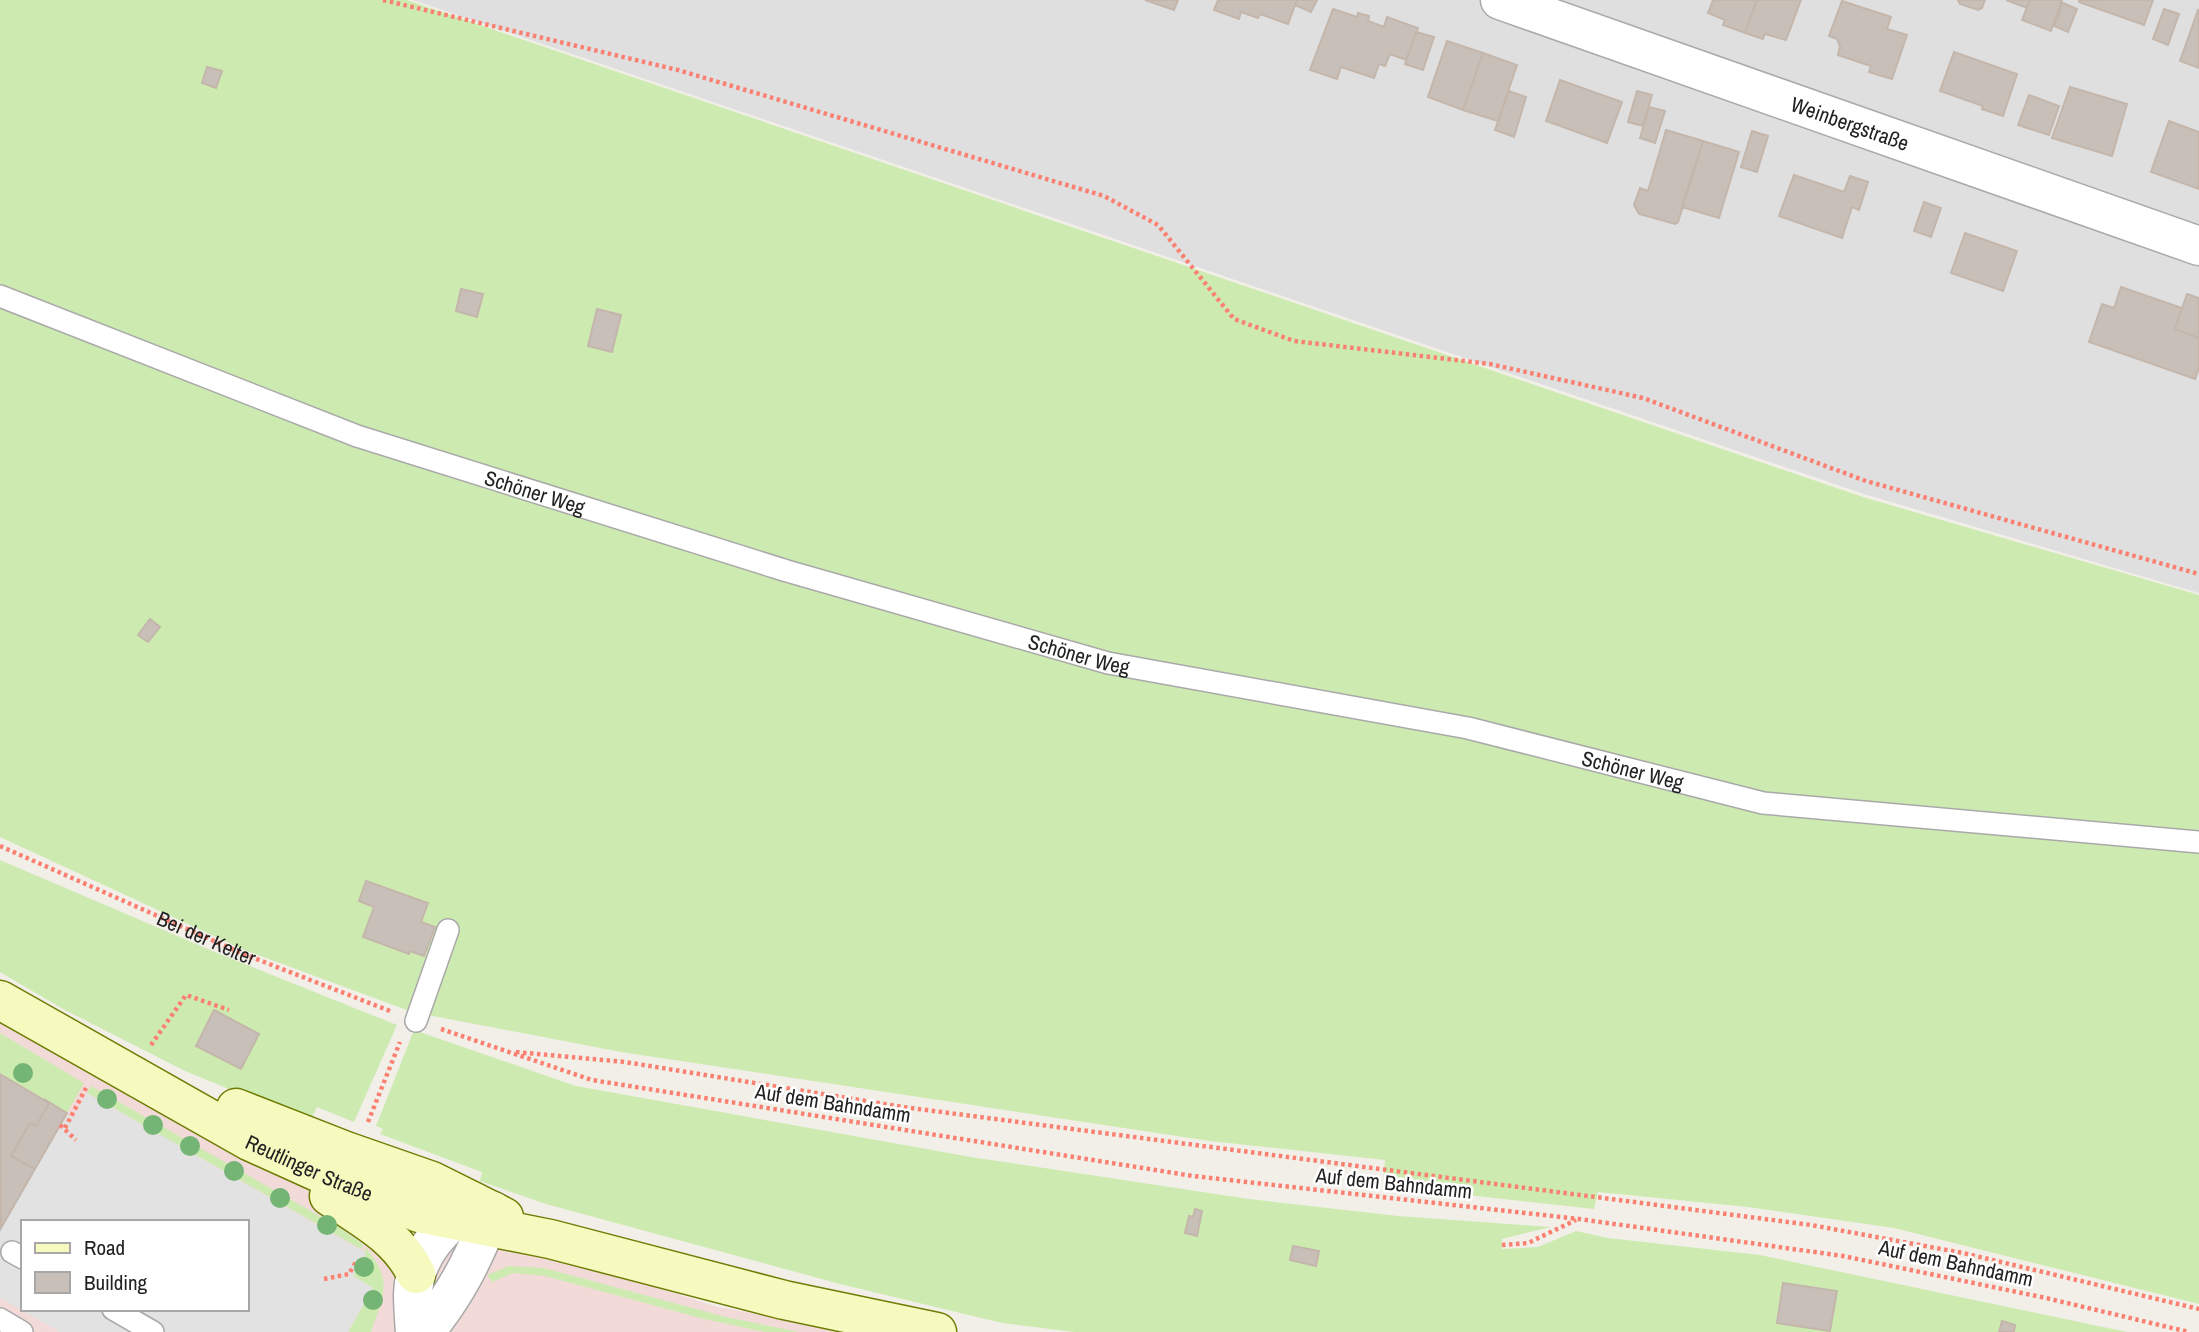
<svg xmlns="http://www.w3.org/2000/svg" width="2199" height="1332" font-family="'Archivo Narrow',sans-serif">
<rect width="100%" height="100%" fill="#f2efe9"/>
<path fill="#e0dfdf" d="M413,0h1786v593l-335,-99z"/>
<path fill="#f2dad9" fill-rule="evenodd" d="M0,1011l450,211 268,85 140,25h-858zM23,1222h224v87h-224z"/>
<path fill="#cdebb0" d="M0,0h407l1456,497 336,98v709l-305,-76 -146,-21 -150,-15 -4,17 -211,-23 2,-26 -175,-19 -589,-89 -209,-40 -170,-63 -242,-112z
M0,860l222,95 175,70 -43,97 -37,-15 -7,15 -125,-51 -122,-62 -63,-37z
M414,1030l162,56 395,71 278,42 149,17 153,11 -49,12v10l36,-2 38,-16 32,7 152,17 367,77h-1053l-72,-9 -162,-39 -294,-80 -66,-23 2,-9 -102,-38 3,-5 -7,-3z
M0,1033l84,50 -17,30 -67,-39z
M91,1086l248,141 22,16 2,2 -2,4 -274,-156z
M366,1248c28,33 17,48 5,84h-23l25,-44 -20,-12 13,-23 -2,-2z
M509,1266l35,2 182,49 73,15h-34l-61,-13 -159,-43 -32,-3 -21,9 -5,-7z"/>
<path fill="#e2e2e2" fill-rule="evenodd" d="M87,1093l279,160 -13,23 20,12 -25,44h-288l-60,-34v-68l66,-116 7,4zM23,1222h224v87h-224z"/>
<path fill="#c7bfb8" stroke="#c4b6ab" stroke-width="2" d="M1145,0h33l-4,10z
M1218,0h79l-9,24 -28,-10 -2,4 -17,-6 -2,7 -25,-9z
M1297,0h20l-6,12 -16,-7z
M1713,0h44l-12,33 -22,-8 2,-5 -17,-7z
M1757,0h44l-15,40 -21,-6 -2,5 -18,-6z
M1958,0h27l-3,8 -4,2 -18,-6z
M2006,0h24l-3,8z
M2030,0h32l-11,31 -29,-11z
M2079,0h74l-9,25 -65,-23z
M1842,1l49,16 -4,12 20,6 -15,44 -23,-7 2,-6 -33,-11 2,-9 -3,-7 -8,-3z
M2063,3l14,6 -9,23 -14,-6z
M1333,9l24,8 1,-4 11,3 -1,5 16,6 3,-10 31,11 -12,32 -16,-6 -5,12 -6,-2 -5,14 -33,-11 -4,12 -27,-9z
M2164,9l15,5 -11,31 -15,-6z
M2198,10l1,1v57l-19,-7z
M1416,32l18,5 -11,33 -18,-6z
M1447,41l36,12 -20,57 -35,-13z
M1954,52l63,22 -14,42 -21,-7 1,-3 -43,-15z
M1483,53l34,12 -19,56 -35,-11z
M207,67l15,4 -6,17 -14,-5z
M1560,80l62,22 -15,41 -61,-22z
M2070,87l57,17 -15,52 -60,-18z
M1509,91l17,6 -12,40 -19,-7z
M1637,91l15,4 -9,31 -15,-4z
M2029,95l30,11 -10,29 -31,-10z
M1649,107l16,4 -10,32 -15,-5z
M2169,121l30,11v57l-48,-17z
M1666,130l37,11 -25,81 -3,2 -36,-10 -5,-9 6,-17 8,3z
M1752,131l16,5 -11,36 -16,-5z
M1703,141l36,11 -20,66 -37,-11z
M1794,175l50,17 6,-16 18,6 -9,28 -7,-3 -10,31 -63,-22z
M1924,202l17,6 -10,29 -17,-6z
M1965,233l52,18 -14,40 -52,-18z
M2121,287l61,21 -7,21 24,9v30l-4,11 -106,-37 13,-38 12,4z
M461,289l22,5 -6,23 -21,-6z
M2187,294l12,4v40l-24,-9z
M597,309l24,6 -9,37 -24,-6z
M150,619l10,8 -12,15 -10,-7z
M366,881l62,22 -7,19 14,5 -11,29 -14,-5 -1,3 -46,-17 11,-30 -15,-6z
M214,1010l45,24 -18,35 -45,-23z
M0,1074l49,29 -13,23 -6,-3 -19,33 24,13 -34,59z
M44,1099l23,14 -32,56 -24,-13 19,-33 6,3 13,-23z
M1195,1209l7,2 -5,25 -12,-3 4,-17 4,1z
M1293,1246l26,5 -3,15 -26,-6z
M1783,1283l54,8 -7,40 -53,-8z
M2002,1321l13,4 -1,7h-15z"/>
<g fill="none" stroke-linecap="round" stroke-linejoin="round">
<defs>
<g id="service">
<path id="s2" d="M0,296l357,140 430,135 321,92 360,65 295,75 436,39"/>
<path d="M416,1021l32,-91"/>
<path d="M12,1252l11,6"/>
<path d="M113,1309l40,23"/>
<path d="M0,1319l22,13"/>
</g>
<g id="minor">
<path id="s3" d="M1500,0l699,246"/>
<path d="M415,1332c-1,-13 -2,-26 -2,-38 1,-40 32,-69 61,-92"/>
<path d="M425,1332c33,-41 48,-73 68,-121"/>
</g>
<g id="secondary">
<path id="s4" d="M0,1000l249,141 84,38 86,34 131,26 234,61 153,32"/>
<path d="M236,1108l110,43 86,30 72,36"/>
<path d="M329,1196c34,23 69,40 87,78"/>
</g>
</defs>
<use href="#service" stroke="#a9a9a9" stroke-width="24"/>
<use href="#minor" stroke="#a9a9a9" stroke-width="41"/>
<use href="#secondary" stroke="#707d05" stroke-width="41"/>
<g stroke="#fa8072" stroke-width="4.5" stroke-dasharray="3.5 3.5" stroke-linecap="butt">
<path d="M383,0l295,70 426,126 54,29 76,94 60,22 196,23 153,34 223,83 333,93"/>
<path id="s1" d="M0,846l241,107 149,58"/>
<path d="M441,1029l151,51 601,96 386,43 264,37 203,42 143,34"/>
<path d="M151,1045l35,-50 43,15"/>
<path d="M516,1052l109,10 278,45 908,118 152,28 236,56"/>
<path d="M368,1122l32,-80"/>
<path d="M60,1125l16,15"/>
<path d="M65,1128l21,-40"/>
<path d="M1502,1245l26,-2 48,-23"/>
<path d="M324,1279l25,-5 8,-14"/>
</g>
<use href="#service" stroke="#fff" stroke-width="21"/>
<use href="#minor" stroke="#fff" stroke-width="38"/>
<use href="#secondary" stroke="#f7fabf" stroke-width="38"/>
</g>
<g fill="#74b475">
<circle cx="23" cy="1073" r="10"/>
<circle cx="107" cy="1099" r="10"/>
<circle cx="153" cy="1125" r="10"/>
<circle cx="190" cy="1146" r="10"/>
<circle cx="234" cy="1171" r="10"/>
<circle cx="280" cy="1198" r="10"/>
<circle cx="327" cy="1225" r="10"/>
<circle cx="364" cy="1267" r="10"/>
<circle cx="373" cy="1300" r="10"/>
</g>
<g text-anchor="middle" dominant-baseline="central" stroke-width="5" stroke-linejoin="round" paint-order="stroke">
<g font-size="21" fill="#222" stroke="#fff">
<text stroke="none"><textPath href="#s3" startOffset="371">Weinbergstraße</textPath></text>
<text stroke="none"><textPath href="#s2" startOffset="570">Schöner Weg</textPath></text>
<text stroke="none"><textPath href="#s2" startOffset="1138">Schöner Weg</textPath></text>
<text stroke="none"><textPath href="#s2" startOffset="1704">Schöner Weg</textPath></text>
<text stroke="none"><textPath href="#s1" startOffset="226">Bei der Kelter</textPath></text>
<text transform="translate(833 1103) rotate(9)">Auf dem Bahndamm</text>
<text stroke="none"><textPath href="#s4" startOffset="352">Reutlinger Straße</textPath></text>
<text transform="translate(1394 1183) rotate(6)">Auf dem Bahndamm</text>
<text transform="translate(1956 1263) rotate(12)">Auf dem Bahndamm</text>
</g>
</g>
<rect x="21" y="1220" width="228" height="91" fill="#ffffff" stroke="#a7a7a7" stroke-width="2"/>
<rect x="35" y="1243" width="35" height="10" fill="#f7fabf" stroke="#a7a7a7" stroke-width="2"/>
<text x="84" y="1255" font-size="21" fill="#222222">Road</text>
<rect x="35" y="1272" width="35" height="21" fill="#c7bfb8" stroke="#a7a7a7" stroke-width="2"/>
<text x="84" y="1290" font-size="21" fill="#222222">Building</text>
</svg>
